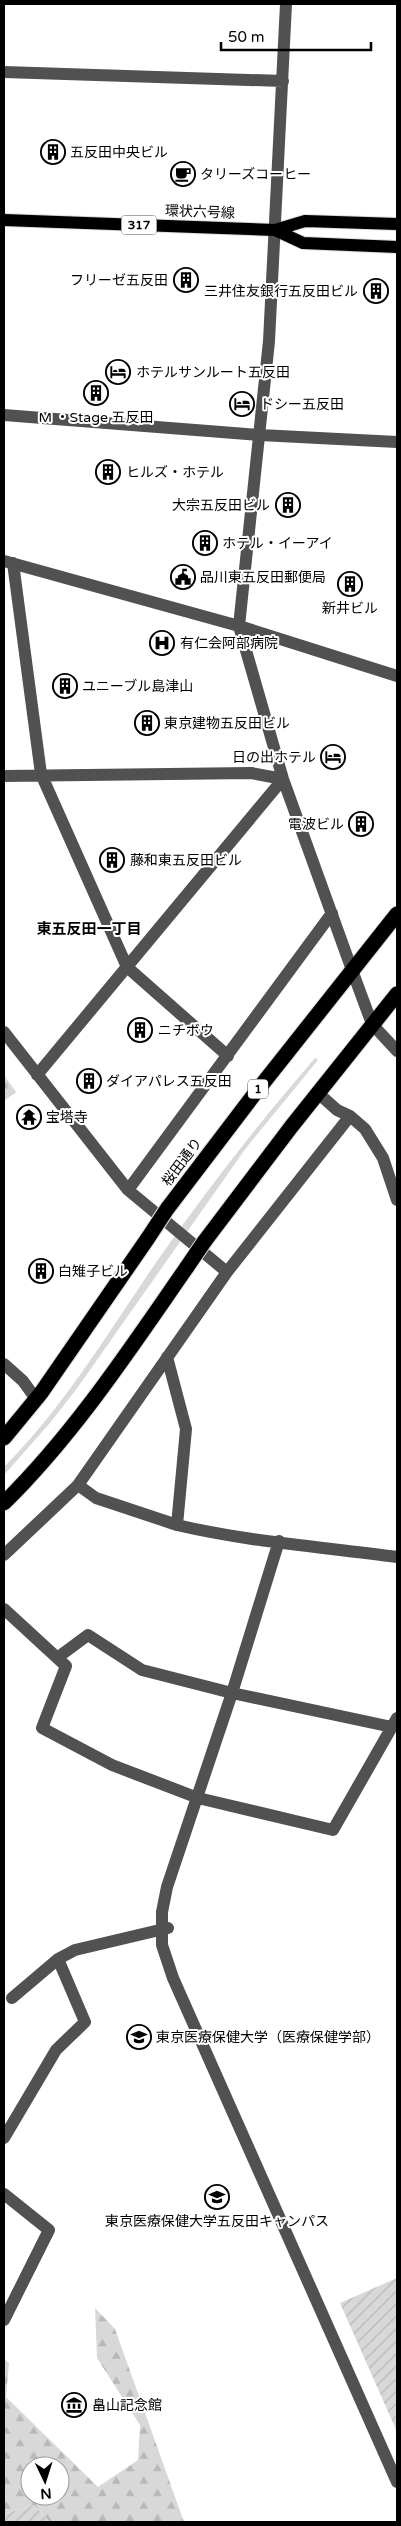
<svg xmlns="http://www.w3.org/2000/svg" width="401" height="2526" font-family="'Varela Round','Noto Sans JP',sans-serif">
<defs>
<pattern id="forest-firs" width="22" height="20" patternUnits="userSpaceOnUse" patternTransform="scale(1.25)"><rect width="22" height="20" fill="#d8d8d8"/><path d="M5 1l3.5 6h-7zM16 11l3.5 6h-7z" fill="#b8b8b8"/></pattern>
<pattern id="cemetery-stones" width="16" height="16" patternUnits="userSpaceOnUse" patternTransform="scale(1.25)"><rect width="16" height="16" fill="#d8d8d8"/><path d="M2 7V4a2 2 0 0 1 4 0v3zM10 15v-3a2 2 0 0 1 4 0v3z" fill="#b8b8b8"/></pattern>
<pattern id="garden-furrows" width="10" height="10" patternUnits="userSpaceOnUse" patternTransform="scale(1.25)"><rect width="10" height="10" fill="#d8d8d8"/><path d="M-1 1l2-2M0 10L10 0M9 11l2-2" fill="none" stroke="#b8b8b8"/></pattern>
</defs>
<rect width="100%" height="100%" fill="#fff"/>
<path fill="#d8d8d8" d="M315,1058l3,2 -72,88 -168,239 -28,36 -46,52v-8c59,-59 104,-134 151,-203 50,-72 103,-140 160,-206z"/>
<path fill="url(#forest-firs)" fill-rule="evenodd" d="M95,2308l20,21 69,193h-134l-16,-17 -30,9v-155l5,4 -3,34 92,90 40,-27 2,-35 -43,-67zM30,2466h30v30h-30z"/>
<path fill="url(#cemetery-stones)" d="M4,1075l12,17 -12,9z"/>
<path fill="url(#garden-furrows)" d="M397,2278v154l-57,-129z
M34,2505l16,17h-46v-8z"/>
<g fill="none" stroke-linecap="round" stroke-linejoin="round">
<defs>
<path id="major" d="M4,220l271,10 30,-9 92,3
M275,230l28,13 94,4"/>
<path id="highway" d="M167,1209l89,-117 141,-178
M204,1242l87,-115 106,-133
M4,1438l37,-45 107,-155
M4,1503c71,-70 126,-154 183,-236"/>
</defs>
<use href="#major" stroke="#dbdbdb" stroke-width="14"/>
<use href="#highway" stroke="#dbdbdb" stroke-width="17"/>
<path stroke="#515151" stroke-width="12" d="M286,4l-17,337 -30,285 44,153 69,191 20,54 25,27
M4,72l279,9
M4,415l256,20 137,7
M4,561l235,65 158,50
M13,563l28,211 86,193 101,89
M4,776l247,-3 32,6
M4,1032l124,158 99,82
M37,1075l246,-296
M318,1093l19,17 13,6 15,13 18,29 14,42
M128,1190l204,-277
M4,1364l19,17 13,18
M78,1485l18,13 81,27 9,-96 -19,-72
M177,1525c72,17 147,22 220,32
M279,1541l-47,152 -65,194 -5,25v33l11,33 224,504
M4,1555l74,-70 149,-213 123,-156
M4,1609l62,57 -24,62 70,37 86,33 135,32 64,-112
M57,1658l31,-23 54,35 90,23 160,34
M12,1998l46,-39 17,-9 93,-22
M4,2138l52,-88 29,-28 -27,-63
M4,2194l45,36 -45,90"/>
<use href="#major" stroke="#000" stroke-width="12"/>
<use href="#highway" stroke="#000" stroke-width="15"/>
<defs>
<path id="highway-bridge" d="M148,1238l19,-29
M187,1267l17,-25"/>
</defs>
<use href="#highway-bridge" stroke="#dbdbdb" stroke-width="17" stroke-linecap="butt"/>
<use href="#highway-bridge" stroke="#000" stroke-width="15"/>
</g>
<defs>
<symbol id="building-ring" viewBox="-11 -11 22 22"><circle r="9.5" fill="#fff" stroke="#000" stroke-width="1.5"/><path d="M-4-6H4V6H1V3H-1V6H-4ZM-2.5-4.3h1.7v1.8h-1.7ZM.8-4.3h1.7v1.8H.8ZM-2.5-1h1.7V.8h-1.7ZM.8-1h1.7V.8H.8Z" fill="#000"/></symbol>
<symbol id="cafe-ring" viewBox="-11 -11 22 22"><circle r="9.5" fill="#fff" stroke="#000" stroke-width="1.5"/><path d="M-5.5-4.5H6V0H3Q3 3.5 0 3.5H-2.5Q-5.5 3.5-5.5 0ZM3-3.2v2h1.7v-2ZM-6 4.5H4V6H-6Z" fill="#000"/></symbol>
<symbol id="hotel-ring" viewBox="-11 -11 22 22"><circle r="9.5" fill="#fff" stroke="#000" stroke-width="1.5"/><path d="M-6-4.5h1.5V1H6V5H4.5V3h-9V5H-6ZM-4 0a1.8 1.8 0 1 1 3.6 0ZM.5 0V-2.5h3Q6-2.5 6 0Z" fill="#000"/></symbol>
<symbol id="civic-ring" viewBox="-11 -11 22 22"><circle r="9.5" fill="#fff" stroke="#000" stroke-width="1.5"/><path d="M-.6-6.5H3V-4.5H.6V-3L4-1V1h2V6H-6V1h2V-1L-.6-3ZM-1.2 2.5V6h2.4V2.5Z" fill="#000"/></symbol>
<symbol id="hospital-ring" viewBox="-11 -11 22 22"><circle r="9.5" fill="#fff" stroke="#000" stroke-width="1.5"/><path d="M-5-5h3v3.5h4V-5h3V5h-3V1.5h-4V5h-3Z" fill="#000"/></symbol>
<symbol id="temple-ring" viewBox="-11 -11 22 22"><circle r="9.5" fill="#fff" stroke="#000" stroke-width="1.5"/><path d="M0-6L5-2H3V0L6.5 2.5H4V6H1.5V3h-3V6H-4V2.5H-6.5L-3 0V-2H-5Z" fill="#000"/></symbol>
<symbol id="university-ring" viewBox="-11 -11 22 22"><circle r="9.5" fill="#fff" stroke="#000" stroke-width="1.5"/><path d="M0-5L7-2L0 1L-7-2ZM-4 1L0 2.5L4 1V4Q0 6-4 4Z" fill="#000"/></symbol>
<symbol id="museum-ring" viewBox="-11 -11 22 22"><circle r="9.5" fill="#fff" stroke="#000" stroke-width="1.5"/><path d="M0-6L6-3V-2H-6V-3ZM-5-1h2V3h-2ZM-1-1h2V3h-2ZM3-1h2V3H3ZM-6 4H6V6H-6Z" fill="#000"/></symbol>
</defs>
<g fill-rule="evenodd">
<use href="#building-ring" x="39" y="138" width="28" height="28"/>
<use href="#cafe-ring" x="169" y="160" width="28" height="28"/>
<use href="#building-ring" x="172" y="266" width="28" height="28"/>
<use href="#building-ring" x="362" y="277" width="28" height="28"/>
<use href="#hotel-ring" x="104" y="358" width="28" height="28"/>
<use href="#building-ring" x="82" y="379" width="28" height="28"/>
<use href="#hotel-ring" x="228" y="390" width="28" height="28"/>
<use href="#building-ring" x="94" y="458" width="28" height="28"/>
<use href="#building-ring" x="274" y="491" width="28" height="28"/>
<use href="#building-ring" x="191" y="529" width="28" height="28"/>
<use href="#civic-ring" x="169" y="563" width="28" height="28"/>
<use href="#building-ring" x="336" y="570" width="28" height="28"/>
<use href="#hospital-ring" x="148" y="629" width="28" height="28"/>
<use href="#building-ring" x="51" y="672" width="28" height="28"/>
<use href="#building-ring" x="133" y="709" width="28" height="28"/>
<use href="#hotel-ring" x="319" y="743" width="28" height="28"/>
<use href="#building-ring" x="347" y="810" width="28" height="28"/>
<use href="#building-ring" x="98" y="846" width="28" height="28"/>
<use href="#building-ring" x="126" y="1016" width="28" height="28"/>
<use href="#building-ring" x="75" y="1067" width="28" height="28"/>
<use href="#temple-ring" x="15" y="1103" width="28" height="28"/>
<use href="#building-ring" x="27" y="1257" width="28" height="28"/>
<use href="#university-ring" x="125" y="2023" width="28" height="28"/>
<use href="#university-ring" x="203" y="2183" width="28" height="28"/>
<use href="#museum-ring" x="60" y="2391" width="28" height="28"/>
</g>
<g text-anchor="middle" dominant-baseline="central" stroke-width="4" stroke-linejoin="round" paint-order="stroke">
<g fill="#fff" stroke="#4c4c4c" stroke-width="1">
<rect x="121.5" y="215.5" width="35" height="19" rx="4"/>
<rect x="248" y="1079.5" width="20" height="19" rx="4"/>
</g>
<g font-size="12" font-weight="bold" fill="#000">
<text x="139" y="225">317</text>
<text x="258" y="1089">1</text>
</g>
<g font-size="14" fill="#000" stroke="#fff" text-anchor="start">
<text x="70" y="152">五反田中央ビル</text>
<text x="200" y="174">タリーズコーヒー</text>
<text x="168" y="280" text-anchor="end">フリーゼ五反田</text>
<text x="358" y="291" text-anchor="end">三井住友銀行五反田ビル</text>
<text x="136" y="372">ホテルサンルート五反田</text>
<text x="260" y="404">ドシー五反田</text>
<text x="96" y="417" text-anchor="middle">M ・Stage 五反田</text>
<text x="126" y="472">ヒルズ・ホテル</text>
<text x="270" y="505" text-anchor="end">大宗五反田ビル</text>
<text x="222" y="543">ホテル・イーアイ</text>
<text x="200" y="577">品川東五反田郵便局</text>
<text x="350" y="608" text-anchor="middle">新井ビル</text>
<text x="180" y="643">有仁会阿部病院</text>
<text x="82" y="686">ユニーブル島津山</text>
<text x="164" y="723">東京建物五反田ビル</text>
<text x="316" y="757" text-anchor="end">日の出ホテル</text>
<text x="344" y="824" text-anchor="end">電波ビル</text>
<text x="130" y="860">藤和東五反田ビル</text>
<text x="158" y="1030">ニチボウ</text>
<text x="106" y="1081">ダイアパレス五反田</text>
<text x="46" y="1117">宝塔寺</text>
<text x="58" y="1271">白雉子ビル</text>
<text x="156" y="2037">東京医療保健大学（医療保健学部）</text>
<text x="217" y="2221" text-anchor="middle">東京医療保健大学五反田キャンパス</text>
<text x="92" y="2405">畠山記念館</text>
</g>
<g font-size="14" fill="#000" stroke="#fff">
<text transform="translate(200 212) rotate(2)">環状六号線</text>
<text transform="translate(182 1162) rotate(-53)">桜田通り</text>
</g>
<g font-size="15" font-weight="bold" fill="#000" stroke="#fff">
<text x="89" y="929">東五反田一丁目</text>
</g>
</g>
<rect width="401" height="2526" fill="none" stroke="#000000" stroke-width="10"/>
<g transform="translate(45 2481) rotate(176)"><circle r="24" fill="#ffffff" stroke="#999999"/>
<path d="M0-4L9 19L0 12L-9 19Z" fill="#000000"/>
<text y="-8" font-size="14" font-weight="bold" text-anchor="middle" fill="#000000">N</text>
</g>
<path d="M221 42v8h150v-8" fill="none" stroke="#000000" stroke-width="2.5"/>
<text x="228" y="42" font-size="15" fill="#000000" stroke="#ffffff" stroke-width="4" paint-order="stroke">50 m</text>
</svg>
